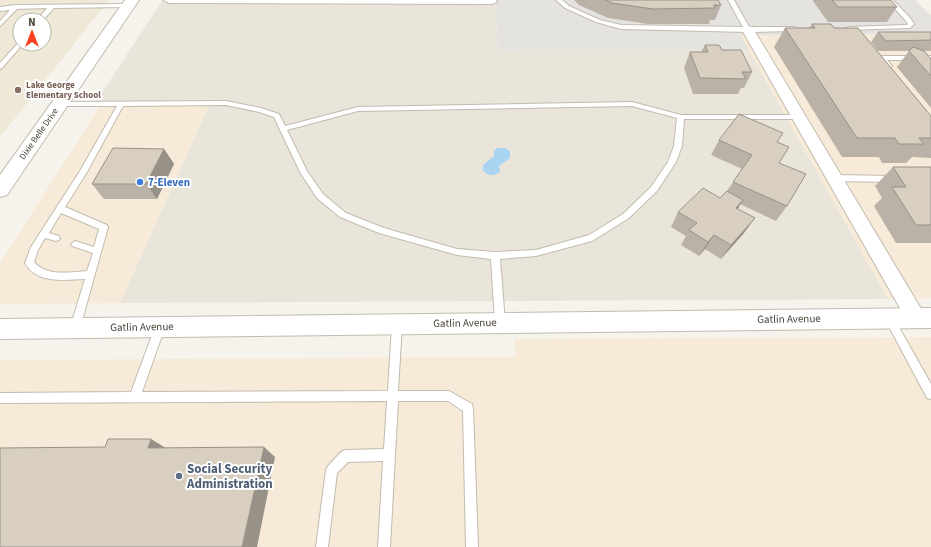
<svg xmlns="http://www.w3.org/2000/svg" width="931" height="547" font-family="'Source Sans 3',sans-serif">
<rect width="100%" height="100%" fill="#f6f3ec"/>
<path fill="#eae5da" d="M163,0h332l3,50 250,-1 140,250 -768,4 90,-200h-115z"/>
<path fill="#f7ead8" d="M495,0h420l16,16v282l-43,1 -140,-250 -250,1z
M210,102l-90,201 -120,1v-41l102,-160z
M931,337v210h-931v-187l516,-3 -2,-18z"/>
<path fill="#efe8d6" fill-rule="evenodd" d="M0,0h109l-109,137zM20,20h24v24h-24z"/>
<path fill="#e5e3e0" d="M495,0h80l4,5 29,13 40,6 66,-4 -10,-20h211l16,16v18l-190,1 7,14 -250,1z"/>
<path fill="#a9d4f2" d="M497,148h8l5,3v7l-11,8 1,6c-6,4 -11,4 -17,-1v-6l11,-9v-5z"/>
<g fill="none" stroke-linecap="round" stroke-linejoin="round">
<defs>
<path id="service" d="M556,0h6l7,6 31,14 21,5 122,2 -15,-27h6l15,27h46l3,2 -3,2 -47,1 -127,-3 -25,-7 -31,-14z
M887,0h6l18,19 3,5 -4,4 -64,2 -1,-1 3,-2 58,-2 2,-1 -2,-3z
M128,4l3,2 -1,1 -76,1 -11,12h-6l10,-12 -30,1 -17,17v-5l10,-11 -10,1v-4l16,-2z
M20,42v2h3l-1,1 -20,23 -2,1v-6l18,-20z
M882,56h49v4h-44l5,6 -3,2 -2,-1 -8,-9z
M226,101l35,7 18,6 6,12 73,-19 274,-5 49,13h118l4,2 -4,2h-115l-2,27 -6,16 -19,29 -28,27 -37,23 -56,15 -36,3 5,63 -2,3 -3,1 -3,-1 -2,-3 -4,-63 -34,-4 -78,-22 -39,-16 -23,-19 -17,-26 -26,-55 -15,-5 -33,-7 -103,1 -36,66 -22,35 42,18 1,2 -28,101 -2,3 -3,1 -3,-1 -2,-3 15,-49c-20,1 -49,5 -60,-16l6,-16 49,-76 37,-65h-57l-3,-2 1,-2zM632,106l45,12 -3,28 -6,16 -17,25 -28,27 -34,21 -53,15 -41,2 -38,-3 -73,-21 -38,-15 -23,-19 -16,-23 -20,-41 71,-19zM61,213l38,16 -5,18 -19,-6 -4,3 1,2 21,7 -6,18c-17,1 -40,6 -53,-9l4,-12 7,-12 11,3 3,-1 1,-2 -1,-2 -10,-3z
M835,175l59,1 4,3 -4,3 -59,-1 -4,-3z
M889,314l3,1 39,69v15l-4,-1 -41,-77 -2,-3 2,-3z
M397,320l3,1 2,3 -4,67h51l23,13 1,4 5,139h-12l-3,-136 -15,-10h-50l-8,146h-12l5,-86 -35,1 -11,11 -9,74h-12l10,-77 2,-4 13,-14 4,-2 39,-1 3,-48 -387,2v-10l131,-1 24,-65 2,-3 3,-1 3,1 2,3 -23,65 246,-1 4,-67 2,-3z"/>
<path id="minor" d="M163,0h333l1,1 -2,2 -4,1 -322,-1z
M748,26l4,1 2,3 169,282 3,6 -3,6 -7,2 -7,-2 -167,-294 2,-3z"/>
<path id="tertiary" d="M125,0h14l-132,195 -7,2v-22z
M931,308v20l-931,11v-20z"/>
</defs>
<use href="#service" stroke="#c2bbae" stroke-width="2"/>
<use href="#minor" stroke="#c2bbae" stroke-width="2"/>
<use href="#tertiary" stroke="#c2bbae" stroke-width="2"/>
<use href="#service" fill="#fff" fill-rule="evenodd"/>
<use href="#minor" fill="#fff" fill-rule="evenodd"/>
<use href="#tertiary" fill="#fff" fill-rule="evenodd"/>
</g>
<path fill="#bab2a6" d="M574,0h144l3,5 -6,15h-5l-1,4h-61l-40,-6 -29,-13z
M813,0h78l6,7 -10,15h-59l-15,-21z
M812,24l22,4 97,88v42l-19,-1 -6,6h-24l-3,-6h-37l-68,-110 11,-19h24z
M878,32h53v19h-7l6,7 1,-1v51l-34,-41 12,-16h-31l-7,-9z
M705,45l17,5 30,22 -8,16h-3l-3,6h-45l-9,-26 6,-16h11z
M719,140l58,2 2,21 8,43 -11,15 -36,-17 -2,5 6,24 -23,26 -16,-10 -6,7 -18,-11 5,-9 -15,-9 7,-15 42,-14 7,-7 15,-22 -31,-14z
M164,149l10,15 -17,35h-53l-12,-15z
M893,167h38v76h-35l-22,-37 8,-8 -7,-12z"/>
<path fill="#979187" d="M164,149l10,15 -17,35 -11,-15z
M743,200l-9,15 2,-7z
M755,218l-11,15 -23,26 10,-14z
M714,235l-9,14 -6,7 9,-14z
M151,439l18,11 -21,-2z
M264,447l11,10 -18,90h-15z"/>
<path fill="#d8cfc1" stroke="#979187" d="M605,0h113l3,5h-7l1,3 -62,1 -41,-6z
M832,0h59l6,7h-59z
M812,24h19l3,4h24l73,88v22h-12l5,6h-25l-4,-6h-38l-72,-110h30z
M878,32h53v8l-45,1z
M705,45h14l3,5h19l11,22h-10l4,7 -46,-1 -10,-26h18z
M913,47l11,4 7,8v17l-22,-25z
M739,114l44,19 -6,9 12,5 -10,16 27,11 -19,32 -54,-24 19,-27 -33,-15z
M113,148l51,1 -18,35h-54z
M893,167h38v58h-15l-24,-38h14z
M703,188l17,10 7,-7 16,9 -7,8 19,10 -24,27 -17,-10 -6,7 -19,-12 8,-7 -19,-11z
M108,439h43l-3,9 116,-1 -22,100h-242v-99l105,-1z"/>
<circle fill="#8d6e63" stroke="#fff" stroke-width="1.5" cx="18" cy="90" r="4"/>
<circle fill="#3f7fe0" stroke="#fff" stroke-width="1.5" cx="140" cy="182" r="4"/>
<circle fill="#5c6f8a" stroke="#fff" stroke-width="1.5" cx="179" cy="476" r="4"/>
<g text-anchor="middle" dominant-baseline="central" stroke-width="4" stroke-linejoin="round" paint-order="stroke">
<g font-size="9" font-weight="bold" fill="#785e54" stroke="#fff" text-anchor="start">
<text x="26" y="85">Lake George<tspan x="26" dy="10">Elementary School</tspan></text>
</g>
<g font-size="9" fill="#4b4439" stroke="#fff">
<text transform="translate(39 134) rotate(-55)">Dixie Belle Drive</text>
</g>
<g font-size="11" font-weight="bold" fill="#366cbe" stroke="#fff" text-anchor="start">
<text x="148" y="182">7-Eleven</text>
</g>
<g font-size="11" fill="#4b4439" stroke="#fff">
<text transform="translate(789 319) rotate(-1)">Gatlin Avenue</text>
<text transform="translate(465 323) rotate(-1)">Gatlin Avenue</text>
<text transform="translate(142 327) rotate(-1)">Gatlin Avenue</text>
</g>
<g font-size="13" font-weight="bold" fill="#4e5e75" stroke="#fff" text-anchor="start">
<text x="187" y="469">Social Security<tspan x="187" dy="15">Administration</tspan></text>
</g>
</g>
<g transform="translate(32 32)"><circle r="19" fill="#ffffff" stroke="#b7b4b0"/>
<path d="M0-3L7 15L0 10L-7 15Z" fill="#fc3f1d"/>
<text y="-6" font-size="11" font-weight="bold" text-anchor="middle" fill="#4b4439">N</text>
</g>
</svg>
